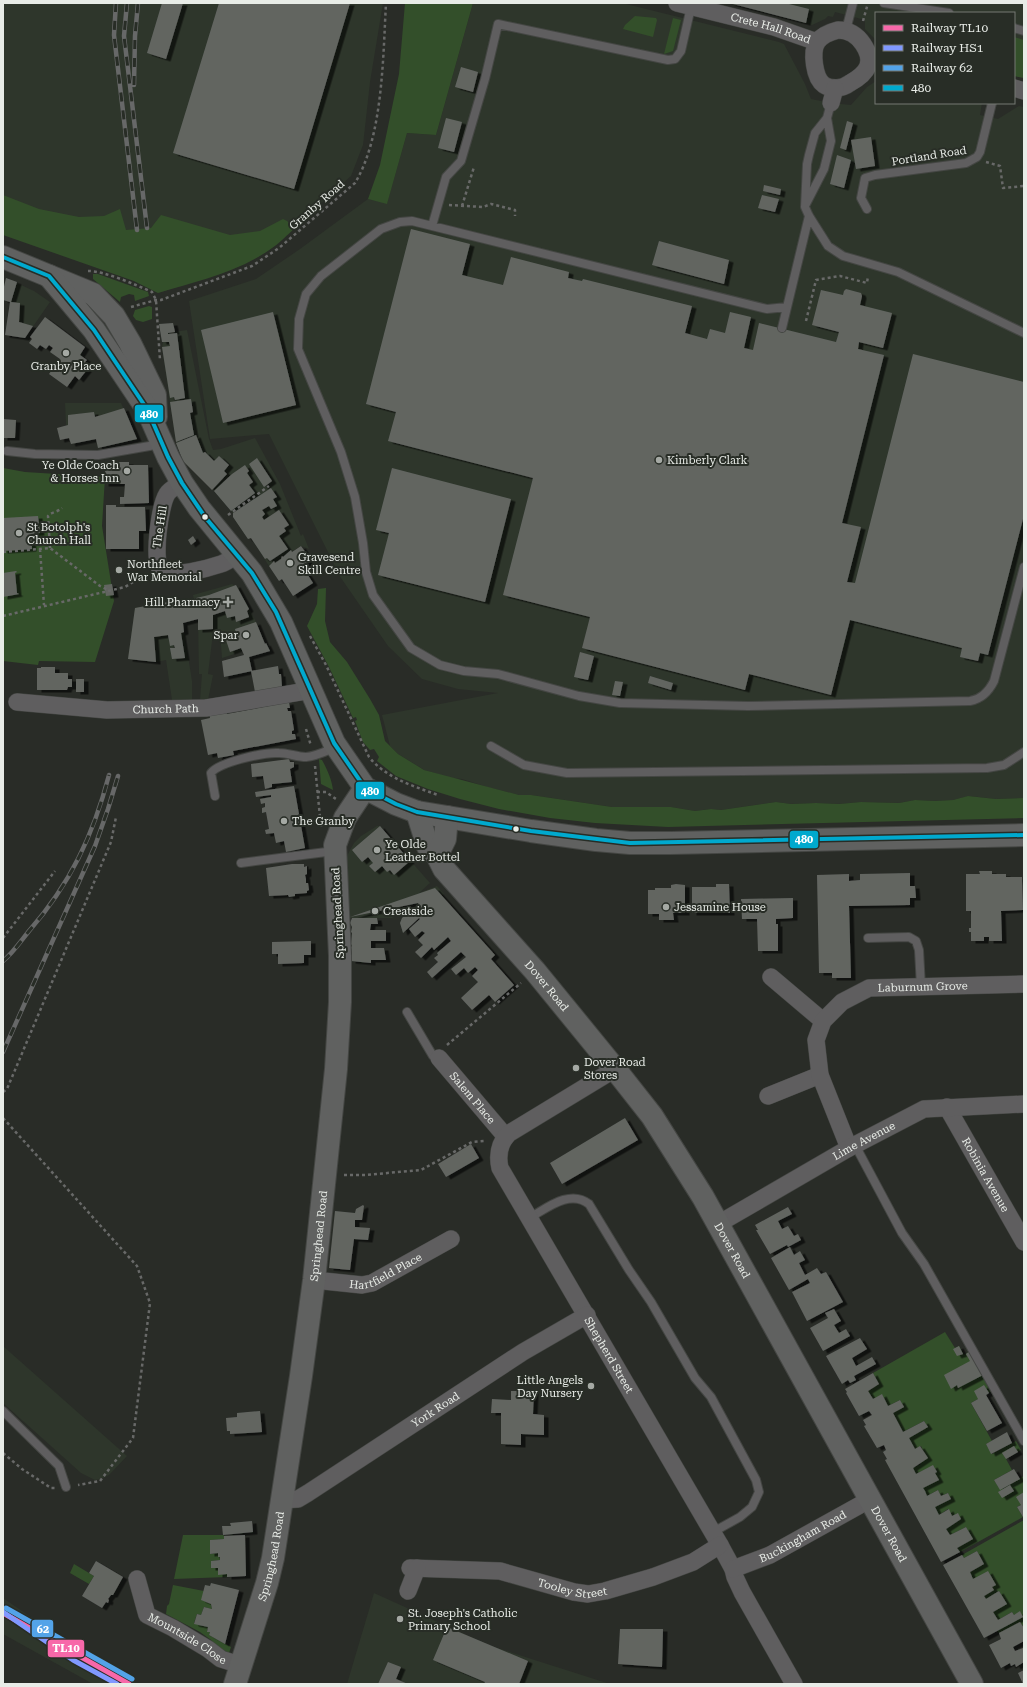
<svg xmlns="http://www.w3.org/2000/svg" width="1027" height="1687" font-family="'Roboto Serif',serif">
<defs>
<filter id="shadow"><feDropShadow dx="4.5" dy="2.5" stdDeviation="0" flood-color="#0009"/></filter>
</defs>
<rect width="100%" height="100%" fill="#292c27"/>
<path fill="#2e362b" d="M3,3h380l-13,79 -7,63 -12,31 -79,72 -16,10 -27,13 -71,22 -24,-12 -131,-48z
M473,3h149l157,39 5,2 21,40 6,15 20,4 20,2 16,-18 9,-6v22h106l-2,12 18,4 21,-13 5,1v691l-28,1 -27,-3 -16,4 -18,1 -20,-1 -16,3 -38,-1 -22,2 -23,-1 -25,1 -15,-2 -55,8 -10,-1 -16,2 -24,-4h-59l-81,-12h-12l-29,-7 -28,-9 -11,-1 -27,-8 -26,-16 -8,-8 -8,-31 116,-22 -40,-4 -36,-10 -34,-33 -47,-68 -72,-144 -59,5 -21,-138 67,-22 44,-30 68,-50 19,4 20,-70 29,2z
M727,3h297v75l-10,-2v-63h-138v27l-11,-11v-9l-30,-8 -2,5 -5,-1 -3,3 -13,6z
M6,278l28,13 16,11 -25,36 -20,-3 5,-33 -7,-2v-9z
M187,330l22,109 4,11 8,-1 34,-11 25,46 21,52 2,-2 6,15 -8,-3 -18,11 -1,-1 -1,3 -6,4 -1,-2 -5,5 -18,-28 -3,1 -6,-9 -9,-13v-4l-19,-22 -31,-30 -7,-18 -14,-96 1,-5 6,-1 -1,-8z
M65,403h56l16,36 -39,9 -2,-9 -25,5 -5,-20z
M232,584l7,4 17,34 9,22 -43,14 -2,-26 -7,1 -5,41 5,1 -5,25 -8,1 2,-27h-3l-1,-55 -5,-24z
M179,600l13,81v21l-11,2 -9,-4 -6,-40 -10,2 -28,-3 7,-51z
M377,826h3l50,57 -11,10 18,-7 7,8 -41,39 -3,-10 2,-5 15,-14 -12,2 -13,12h-43l-8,1 8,-3 -3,-56 2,-6 6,-11 7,-7z
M3,1346l124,110 -18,19 -8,4 -6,1 -14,-7 -78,-70z
M374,1593l117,53 119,38h-263z
M3,1598l83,57 51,29h-44l-90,-50z"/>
<path fill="#334f2a" d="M405,3h68l-37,132 -29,-2 -20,71 -19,-5 12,-34 19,-91z
M635,16l21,2 1,2 -4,17 -30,-8 2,-4z
M673,18l8,2 -8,31 -9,3z
M1014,37l10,3v38l-10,-2z
M3,195l36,14 40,8 25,-1 16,-7 6,21 25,-2 10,-13 69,20 30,-4 23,-12 4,2 8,7c-8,7 -15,15 -23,20 -33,24 -75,33 -114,45l-24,-12 -131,-46z
M93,274h5l50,18 1,4 -14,5 -1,-6 -5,-1 -8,3 -1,5 -27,-23z
M149,306l3,1v12l-9,3 -7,-2 -3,-4 2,-6z
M3,468l22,4 80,5 -3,49 12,75 -19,61 -56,-1 -1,4 -35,-4z
M326,588l-1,33 5,21 17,20 23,37 9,16 6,26 13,13 26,16 95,25h12l81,12h59l24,4 16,-2 10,1 55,-8 15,2 25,-1 23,1 22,-2 38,1 16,-3 20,1 18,-1 15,-4 28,3 28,-1v20l-356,9 -73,-4 -45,-5 -51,-9 -39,-10 -32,-10 -32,-13 -19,-15 2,-4 -5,-8 -4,1 -7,-8 -8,-21 2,-1 -1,-3 -3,1 -24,-51 -22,-41 10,-22 1,-15z
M319,759l3,1c5,9 10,20 11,30l-12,-6z
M945,1332l10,16 4,-2 5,9 6,-4 22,40 -21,12 21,38 -6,3 6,10 24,-13 5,9 -15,9 6,11 -18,10 6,9 24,-13v27l-7,4 6,10 -63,35 -3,-4 15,-9 -6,-12 -16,8 -4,-6 15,-10 -3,-5 -6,2 -4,-7 -9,6 -4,-8 16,-8 -3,-6 -7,3 -3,-6 -11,6 -4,-8 15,-8 -3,-7 2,-1 -4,-6 -17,8 -3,-6 8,-4 -1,-2 7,-4 -6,-12 -6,3 -6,-11 18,-11 -3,-6 -21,11 -10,-19 10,-6 -3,-7 -12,6 -6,-11 -9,4 -5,-8 11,-7 -6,-11z
M1024,1520v108l-4,-6 -21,11 -2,-2 25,-14 -2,-5 -6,3 -2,-3 -14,8 -5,-8 13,-8 -7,-13 -13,8 -2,-3 10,-6 -2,-3 3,-2 -22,-6 -3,-7 14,-8 -7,-13 -13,7 -2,-3z
M183,1535h40l1,1v3l-14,1v14l8,-1 2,7 -9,1v7h7v6h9v3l-53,2z
M74,1564l20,12 -5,8 -19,-11z
M173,1585l31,6 1,10 6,3 1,5 -8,-2 -3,8 -4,-1 -3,9 14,4 -1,4 3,1 -1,3 22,12 -2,6 -14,-7 -4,-6 -11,-8 -34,-18 1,-8 2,-2z"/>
<path fill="#626561" filter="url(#shadow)" d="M162,3h21l-17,56 -19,-6z
M219,3h131l-56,186 -121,-36z
M729,3h56l24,6 -3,14z
M461,67l17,5 -5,20 -18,-5z
M446,118l16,4 -8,30 -16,-4z
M847,121l6,2 -7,27 -6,-2z
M871,137l4,29 -19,3 -5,-29z
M837,155l14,5 -7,28 -14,-4z
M764,185l17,4 -1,6 -17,-4z
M762,195l17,4 -4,13 -17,-4z
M411,229l59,15 -8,31 41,10 8,-28 58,15 -1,6 14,3 1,-2 109,27 -7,27 22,6 3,-10 15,4 5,-21 21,5 -7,31 9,2 6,-27 77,19 3,-10 -27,-7 9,-35 22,5 1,-4 2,-2 15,4 1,3 -2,9 32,8 -9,35 -24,-6 -1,7 26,6 -42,168 19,4 -14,55 8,1 58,-229 111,28v133l-36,140 -8,-2 -2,8 -18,-4 2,-9 -112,-28 -19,75 -82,-21 -4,16 -163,-42 8,-31 -87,-22 30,-117 -145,-37 8,-29 -30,-8z
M659,241l70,19 -5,24 -72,-19z
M6,278l11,4 -6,20 9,1 -1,19 14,4 -8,12 -20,-3 5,-33 -7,-2v-9z
M273,312l23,93 -73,18 -22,-93z
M45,317l40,30 -5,8 7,5 -2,2 5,4 -11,14 -4,-4 -8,11 -18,-13 11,-15 -10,-7 3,-4 -4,-3 -3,4 -6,-4 -3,4 -8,-6 3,-4 -2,-2z
M173,323l2,9 -7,1v1l9,-1 8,65 -10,2 -1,-3 -4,1 -8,-51 8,-1 -1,-4h-7l-3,-18z
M191,399l2,13 -3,1 4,22 -18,7 -6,-40z
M124,408l13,31 -39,9 -2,-9 -25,5 -2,-6 -9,2 -3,-12 11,-3v-10l26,-3 1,5z
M3,419l13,1 -1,18h-12z
M196,435l7,18 2,-1 9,9 5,-5 10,9 -5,6 3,3 -15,16 -29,-29 -7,-18z
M257,458l15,23 -8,6 -15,-23z
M106,462h23v3h19l1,38 -29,1v-7h4l1,-13h-21z
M245,465l4,6 -2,2 6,9 -4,3 6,8 -24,18 -17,-20 18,-17z
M392,468l119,31 -26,103 -107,-27 11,-42 -13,-3z
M271,488l6,9 -4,2 4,7 -6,3 -2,-3 -7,4 3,4 -3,3 2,3 15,-10 10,15 -5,3 2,3 -7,5 9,13 -18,12 -3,-3 -2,1 -14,-21 -3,1 -15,-22v-4z
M106,505h10v2h29l1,24h-7v18h-33z
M38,516l2,17 -9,1 1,15 -29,2v-33z
M193,536l3,5 -5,4 -3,-5z
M301,546l10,14 -6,4 4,6 -3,2 7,11 -20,13 -11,-17 -3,2 -10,-15 5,-5 1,2 6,-4 1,-3 1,1 8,-7 1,2z
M16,571l1,1 -2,1 2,20 2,1 -16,3v-24z
M112,584l2,11 -8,1 -2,-11z
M236,585l13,24 -2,2 2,6 -13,5 -1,-6 -8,2 -2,-7 -12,4v14l-15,1v-11l-15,4 1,9 -3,1 4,25 -13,1 -2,-11h5l-1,-3 -4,1 -2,-11 -14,2 2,25 -28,-3 7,-51 44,-8v2l30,-7z
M256,622l9,22 1,-1 4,8 -21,6 3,14 -28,6 -2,-16 22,-6 -3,-7 -11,4 -5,-15 11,-4 -1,-4z
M580,652l14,4 -6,24 -14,-3z
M278,666l1,8h2l1,13 -27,5 -4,-21z
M41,667h14v6h13v6h4v8h-4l-1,3h-30v-22h4z
M650,676l23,7 -2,7 -23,-7z
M76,679h8v13h-8z
M615,681l8,1 -3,14 -8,-1z
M289,702l1,6h-3l1,3h3l3,19 -2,1v3h3l1,5 -63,12 1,4 -16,3 -1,-5 -9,2 -7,-35 9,-2 -1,-5 17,-3 1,4z
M289,759l1,3h4v5l-4,2 2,13 -20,2v3l-7,2 -2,-13 -11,1 -1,-13z
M294,786l11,62 -19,4 -2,-11 -8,2 -2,-10 -8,1 -1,-4 4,-1 -3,-17 -4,1v-5l3,-1v-4l-4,1 -1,-5 11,-2v-2l-15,2 -1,-5z
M380,826l30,35 -16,14 -4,-5 -3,2 -5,-6 -7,6 -6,-6 4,-3 -5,-6 -6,5 -10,-12z
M292,864h12v3l3,-1v8l-2,1 1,4v4h2l1,7 -2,1v2l-12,1v2l-6,1 -1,-2 -19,1 -3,-28z
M979,871h13v3h14v3h16l1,33 -22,1 1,30h-13v-4h-5v4h-13v-9h-2v-4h2v-17h-5v-37h14z
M910,873v13h5l1,12h-6v7l-61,1 2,72h-19v-5h-13l-2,-98 32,-1v7l11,-1v-6z
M676,884l9,1v28h-12l1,7h-15v-6h-11v-24h7v-2h16v-3z
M716,884h13l1,29h-38v-26h24z
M435,888l60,67 -4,4 23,26 -19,17 -6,-7 -17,15 -11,-12 17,-16 -6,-6 6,-6 -3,-3 -7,6 -4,-5 -8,7 -5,-6 15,-12 -5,-5 -29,26 -5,-6 11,-10 -4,-4 4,-3 -1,-2 14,-12 -3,-4 -14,13 -2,-3 -11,11 -6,-6 8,-7 -5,-5 7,-7 -3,-2 -7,6 -6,-8 11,-10 -1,-1 -16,15 -3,-10 2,-5 9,-9 3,4 7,-6 -3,-4 -68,14z
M793,898v20l-17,1v5h2v27h-20l-1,-32h-15l-1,-20z
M352,918h25l1,6h-7l-1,6h16v11h-15v7h13l2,12h-15v3l-20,-2 1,-7 -1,-7 1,-1 -1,-2 1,-11 -1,-1 1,-5 -2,-4z
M311,941v14h-7v8l-26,1v-10h-6v-12z
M625,1118l13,22 -76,44 -12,-21z
M471,1144l8,14 -33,19 -8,-13z
M363,1205l1,1 -2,14h-7v7l15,1 -2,12 -14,-1 -4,31 -21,-2 6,-57 20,2 1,-4z
M788,1207l4,7 -14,7 4,8 6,-3 6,10 4,-2 3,6 -13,7 -1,-2 -17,9 -14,-24h2l-3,-5z
M790,1247l4,8 6,-4 5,9 -6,3 6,12 12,-7 4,6 5,-2 17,30 -36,19 -15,-29 18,-9 -2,-4 -19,11 -18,-32z
M834,1309l7,12 -7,4 5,8 7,-4 4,7 -27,15 -13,-23 18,-10 -3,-5z
M860,1338l7,11 -15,9 4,8 16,-9 4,7 -22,12 2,4 -6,3 -2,-3 -6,4 -16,-28z
M959,1346l4,8 -6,2 -4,-7z
M970,1351l13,24 -25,13 -1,-3 -6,4 -7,-14 26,-14 -4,-7z
M873,1373l6,11 -11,7 5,8 9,-5 6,12 12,-6 4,7 -11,6 10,19 21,-11 4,6 -19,11 6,11 5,-3 8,12 -15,10 3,6 17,-9 4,7 -2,1 4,7 -16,8 2,3 2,5 11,-6 3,6 7,-3 3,6 -16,8 4,8 10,-6 3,7 6,-3 3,6 -15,10 4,6 16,-8 7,12 -16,9 3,4 -19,10 -56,-102 2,-1 -4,-7 3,-2 -2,-5 -7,3 -13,-22 2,-1 -3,-5 9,-5 -3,-4 -10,5 -13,-23 1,-1 -2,-3z
M984,1385l5,8 -3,2 16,28 -15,8 -16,-28 7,-4 -4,-8z
M511,1391h23l-1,23 11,1v20l-23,-1v11l-20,-1v-31h-10l1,-14 19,1z
M260,1411l2,21 -32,2v-3h-3l-1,-13 11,-1v-4z
M1007,1432l5,11 -21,11 -5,-10z
M1014,1446l4,6 -12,7 -4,-6z
M1014,1469l6,10 -20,11 -6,-10z
M1010,1485l4,6 -12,7 -4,-6z
M1024,1492v24l-1,1 -6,-10 4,-2 -5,-8z
M252,1521l1,11 -30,3 -1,-9h9l-1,-3z
M245,1535l1,41 -19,1v-3l-9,1v-7h-7v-7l9,-1v-3h-2v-4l-8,1v-14l14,-1v-3z
M977,1551l7,13 -14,8 3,7 15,-8 8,14 -4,2 2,3 -10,6 2,3 13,-8 8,13 -14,8 5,8 14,-8 2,3 6,-4 3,6 -39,21 -41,-73 19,-10 2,3z
M96,1561l27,16 -10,18h-2l-3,4 1,1 -1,3 -2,-1 -4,6 -20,-12 12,-20 -5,-3z
M211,1583l28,7 -14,54 -16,-9 1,-3h-3l1,-5 -14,-3 3,-10 4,1 3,-8 8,2 -1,-5 -10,-4 4,-15 5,1z
M1020,1622l4,6v13l-11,6 2,4 8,-3 1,14 -8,5 -1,-3 -4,2 -1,-3 -9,5 -12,-23 12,-6 -2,-6z
M447,1627l81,34 -9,23h-35l1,-2 -52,-22z
M620,1629h43l-1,38 -44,-3z
M388,1662l13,5 -5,12 12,5h-30z
M1024,1670v14h-1l-5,-11z"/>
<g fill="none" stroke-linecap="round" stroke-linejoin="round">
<defs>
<path id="lane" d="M884,3l65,10
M1014,28l10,3
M846,30l7,-27
M831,103l-4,15 -12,15 -6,22 -2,9 -2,43 4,9 19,30 15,10 55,16 126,61
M806,204l18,-35 7,-28 -4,-23
M867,209l-6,-11 4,-20 10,-3 91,-12 11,-6 3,-5 12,-49
M432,226l14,-49 15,-16 24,-82 13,-55 170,36 7,-1 6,-8 10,-44
M787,307l-20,2 -355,-88 -12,1 -19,7 -60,47 -15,18 -7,25 -1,30 43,103 14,45 8,46 3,29 7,23 38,53 29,17 24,6 34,3 81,22 41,7 128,3 222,-5c12,-2 19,-10 24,-20l30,-114
M782,328l27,-112
M7,451l28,3 63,1 63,-11
M491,746l33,19 43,8 420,-5 17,-3 20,-13
M215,796l-4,-23c8,-11 54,-21 68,-20 9,0 18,4 27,4 11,-1 20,-6 30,-10
M241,863l93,-12
M868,938l41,-1 7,4 3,9 2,37
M407,1012l26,44 6,2
M855,1145l47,88 22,31 100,177
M531,1217c16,-9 39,-28 58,-13l40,66 22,32 44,76 16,19 45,83 3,12 -7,15 -12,10 -27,15
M3,1411l56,55 7,21"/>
<g id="street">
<path id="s1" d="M677,3l97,24 43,15"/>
<path d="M838,30c11,0 19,5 25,14 12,18 5,29 -13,39 -4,3 -8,5 -14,5 -3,0 -9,-1 -12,-3 -10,-7 -13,-33 -7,-43 5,-7 13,-10 21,-12z"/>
<path d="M1014,88l10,3"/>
<path d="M831,103l4,-15"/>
<path d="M182,483c-5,3 -12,6 -15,11 -7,11 -15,67 -6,76 10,9 48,-2 60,-6 6,-2 11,-6 16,-9"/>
<path id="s2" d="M17,702l90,8 99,-2 106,-18"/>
<path d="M771,977l52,44"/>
<path id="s3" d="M439,1058l67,79"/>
<path id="s4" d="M615,1069l-107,65c-9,10 -11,21 -8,34l220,377 13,24 2,8 7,15 52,92"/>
<path d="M768,1096l52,-21"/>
<path id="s5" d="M947,1107l77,135"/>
<path id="s6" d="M849,1148l-29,-73 -4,-35 7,-19 19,-19 27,-14 155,-4"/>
<path id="s7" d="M718,1224l131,-76 75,-39 100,-5"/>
<path id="s8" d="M314,1280l48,5 10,-2 79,-44"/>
<path id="s9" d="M282,1500l16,-1 10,-6 215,-141 64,-37"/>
<path id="s10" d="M410,1568l90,3 74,21 14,2 17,-3 48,-14 40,-15 27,-17"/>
<path id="s11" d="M733,1569l37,-14 99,-55"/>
<path id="s12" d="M137,1579l10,36 26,13 35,21 13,10 19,6"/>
<path d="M408,1591l9,-23"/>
</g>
<g id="secondary">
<path d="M3,257l90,37 21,22 16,27 25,52 1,22"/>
<path d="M49,276l45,54 53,79 21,48 14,26 17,25 53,65 29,49 53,121 31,45 31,16 21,8 114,19 65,9 34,3h41l353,-8"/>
<path id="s13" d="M417,812l11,35 9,8 7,14 91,102 80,98 37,47 51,81 269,487"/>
<path d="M437,855l8,-16 2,-22"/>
<path id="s14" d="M235,1684l32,-101 6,-25 28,-182 13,-96 22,-211 4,-67v-46l-5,-111 10,-27 20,-30"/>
</g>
</defs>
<use href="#lane" stroke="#444643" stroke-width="10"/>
<use href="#street" stroke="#444643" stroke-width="18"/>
<use href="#secondary" stroke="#444643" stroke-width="24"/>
<path stroke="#686968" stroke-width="2.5" stroke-dasharray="3 3" stroke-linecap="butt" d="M863,21l5,-18
M986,162l14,4 3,22 21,-2
M449,205l34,2 8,-3 24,6v6
M462,206l12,-39
M88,271c17,0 48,14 64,21l4,8 4,60
M131,307l25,-7h5l91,-34 27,-18 76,-65c28,-46 28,-126 31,-180
M806,321l10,-41 24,-4 27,7 1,-7
M228,515l41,-29
M50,548l-2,-32c3,-4 10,-4 14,-8
M40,549l4,56
M3,552l47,-4 50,38 8,4
M3,616l122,-29 21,-13
M310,636l16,29 43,92c17,21 44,29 69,38
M306,729l5,17
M315,766l6,61
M317,792h9l10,7
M3,938l52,-67
M447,1045l74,-62
M3,1092l4,-3 104,-247 5,-25
M3,1118l134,148 13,37 -17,135 -33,43 -22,4
M344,1175h21l56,-5 51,-28 13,-1
M3,1453l19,16 29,19h4"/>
<use href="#lane" stroke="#5f5e5f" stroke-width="8"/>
<use href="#street" stroke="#5f5e5f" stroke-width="17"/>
<use href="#secondary" stroke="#606160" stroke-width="22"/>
<defs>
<path id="rail" d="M116,3l-2,32 23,195
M127,3l-3,33 23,192
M134,85l1,-49 3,-33
M3,961c10,-8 18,-20 26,-30 41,-47 64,-95 80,-156
M3,1052l92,-206 13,-37 10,-33"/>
</defs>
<use href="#rail" stroke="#676868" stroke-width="4.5"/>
<use href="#rail" stroke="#282d26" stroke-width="3" stroke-dasharray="9" stroke-linecap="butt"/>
<defs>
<path id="bus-1" d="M3,257l46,19 45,54 53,79 21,48 14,26 23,34 47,56 24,39 58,131 31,45 31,16 21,8 114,19 99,12 394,-8"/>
</defs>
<use href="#bus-1" stroke="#282d26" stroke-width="7"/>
<use href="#bus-1" stroke="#00a9ce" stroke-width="4"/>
<defs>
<path id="rail-1" d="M3,1613l126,71"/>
<path id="rail-2" d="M3,1612l70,48 44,24"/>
<path id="rail-3" d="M6,1608l126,71"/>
</defs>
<use href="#rail-1" stroke="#282d26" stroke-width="8"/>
<use href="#rail-2" stroke="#282d26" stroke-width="8"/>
<use href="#rail-3" stroke="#282d26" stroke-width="8"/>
<use href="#rail-1" stroke="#f768a9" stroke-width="5"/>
<use href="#rail-2" stroke="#8099ff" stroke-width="5"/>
<use href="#rail-3" stroke="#53a3e8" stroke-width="5"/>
</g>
<g fill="#a5a9a4" stroke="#282d26" stroke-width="1.5">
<circle cx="66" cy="353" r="4"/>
<circle cx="659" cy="460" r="4"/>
<circle cx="127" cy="471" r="4"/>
<circle cx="19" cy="533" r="4"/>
<circle cx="290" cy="563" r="4"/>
<circle cx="119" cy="570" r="4"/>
<path d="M226 596h4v4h4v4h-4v4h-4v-4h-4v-4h4z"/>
<circle cx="246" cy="635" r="4"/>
<circle cx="284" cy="821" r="4"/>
<circle cx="377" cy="850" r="4"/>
<circle cx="666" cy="907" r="4"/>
<circle cx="375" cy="911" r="4"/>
<circle cx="576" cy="1068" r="4"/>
<circle cx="591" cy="1386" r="4"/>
<circle cx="400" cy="1619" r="4"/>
</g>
<g fill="#e8ece7" stroke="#282d26" stroke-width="1.5">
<circle cx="205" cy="517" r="3.5"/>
<circle cx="516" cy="829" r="3.5"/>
</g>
<g text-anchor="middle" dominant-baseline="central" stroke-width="4" stroke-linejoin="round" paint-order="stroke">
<g font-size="11" fill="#e8ece7" stroke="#282d26">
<text stroke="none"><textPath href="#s1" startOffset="97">Crete Hall Road</textPath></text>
<text transform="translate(929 156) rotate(-9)">Portland Road</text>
<text transform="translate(317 205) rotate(-41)">Granby Road</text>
<text transform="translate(160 527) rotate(-81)">The Hill</text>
<text stroke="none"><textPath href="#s2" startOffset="149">Church Path</textPath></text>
<text transform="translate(338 913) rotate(-93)">Springhead Road</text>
<text stroke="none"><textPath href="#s13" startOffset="220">Dover Road</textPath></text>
<text stroke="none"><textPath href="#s6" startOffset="245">Laburnum Grove</textPath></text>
<text stroke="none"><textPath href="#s3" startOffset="52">Salem Place</textPath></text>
<text stroke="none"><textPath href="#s7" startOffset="168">Lime Avenue</textPath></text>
<text stroke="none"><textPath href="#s5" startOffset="78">Robinia Avenue</textPath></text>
<text stroke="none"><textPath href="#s14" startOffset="457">Springhead Road</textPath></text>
<text stroke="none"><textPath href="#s13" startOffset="544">Dover Road</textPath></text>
<text stroke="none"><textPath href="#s8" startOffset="75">Hartfield Place</textPath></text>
<text stroke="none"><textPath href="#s4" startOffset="378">Shepherd Street</textPath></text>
<text stroke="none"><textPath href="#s9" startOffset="180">York Road</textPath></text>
<text stroke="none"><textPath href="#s13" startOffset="868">Dover Road</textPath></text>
<text stroke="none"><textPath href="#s11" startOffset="77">Buckingham Road</textPath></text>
<text stroke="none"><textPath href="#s14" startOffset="133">Springhead Road</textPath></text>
<text stroke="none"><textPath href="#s10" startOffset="165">Tooley Street</textPath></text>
<text stroke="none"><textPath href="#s12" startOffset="84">Mountside Close</textPath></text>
</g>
<g font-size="11" fill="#e8ece7" stroke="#282d26" text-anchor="start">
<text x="66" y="366" text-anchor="middle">Granby Place</text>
<text x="667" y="460">Kimberly Clark</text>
<text x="119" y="465" text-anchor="end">Ye Olde Coach<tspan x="119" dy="13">&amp; Horses Inn</tspan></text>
<text x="27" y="527">St Botolph's<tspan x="27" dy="13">Church Hall</tspan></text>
<text x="298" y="557">Gravesend<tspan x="298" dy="13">Skill Centre</tspan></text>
<text x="127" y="564">Northfleet<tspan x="127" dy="13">War Memorial</tspan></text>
<text x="220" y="602" text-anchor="end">Hill Pharmacy</text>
<text x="238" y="635" text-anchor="end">Spar</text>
<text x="292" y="821">The Granby</text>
<text x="385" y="844">Ye Olde<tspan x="385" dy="13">Leather Bottel</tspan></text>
<text x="674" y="907">Jessamine House</text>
<text x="383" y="911">Creatside</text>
<text x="584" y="1062">Dover Road<tspan x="584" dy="13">Stores</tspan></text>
<text x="583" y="1380" text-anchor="end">Little Angels<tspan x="583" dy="13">Day Nursery</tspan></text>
<text x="408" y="1613">St. Joseph's Catholic<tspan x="408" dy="13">Primary School</tspan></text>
</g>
</g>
<g stroke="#282d26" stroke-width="1.5">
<rect x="134" y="404" width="30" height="19" rx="4" fill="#00a9ce"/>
<rect x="355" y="781" width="30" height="19" rx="4" fill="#00a9ce"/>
<rect x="789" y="830" width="30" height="19" rx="4" fill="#00a9ce"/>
<rect x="31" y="1619" width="23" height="19" rx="4" fill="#53a3e8"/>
<rect x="47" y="1639" width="38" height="19" rx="4" fill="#f768a9"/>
</g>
<g font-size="11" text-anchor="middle" font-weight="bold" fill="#fff">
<text x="149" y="418">480</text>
<text x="370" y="795">480</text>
<text x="804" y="843">480</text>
<text x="43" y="1633">62</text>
<text x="66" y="1652">TL10</text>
</g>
<rect width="1027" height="1687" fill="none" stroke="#e8ece7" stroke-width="8"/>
<rect x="875" y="12" width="140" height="92" fill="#282d26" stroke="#757973"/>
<rect x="883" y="25" width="20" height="6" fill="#f768a9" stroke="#757973"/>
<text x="911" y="32" font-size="12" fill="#e8ece7">Railway TL10</text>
<rect x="883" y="45" width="20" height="6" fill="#8099ff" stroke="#757973"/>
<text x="911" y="52" font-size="12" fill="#e8ece7">Railway HS1</text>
<rect x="883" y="65" width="20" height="6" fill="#53a3e8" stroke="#757973"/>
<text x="911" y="72" font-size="12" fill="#e8ece7">Railway 62</text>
<rect x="883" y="85" width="20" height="6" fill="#00a9ce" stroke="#757973"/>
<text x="911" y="92" font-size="12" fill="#e8ece7">480</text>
</svg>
